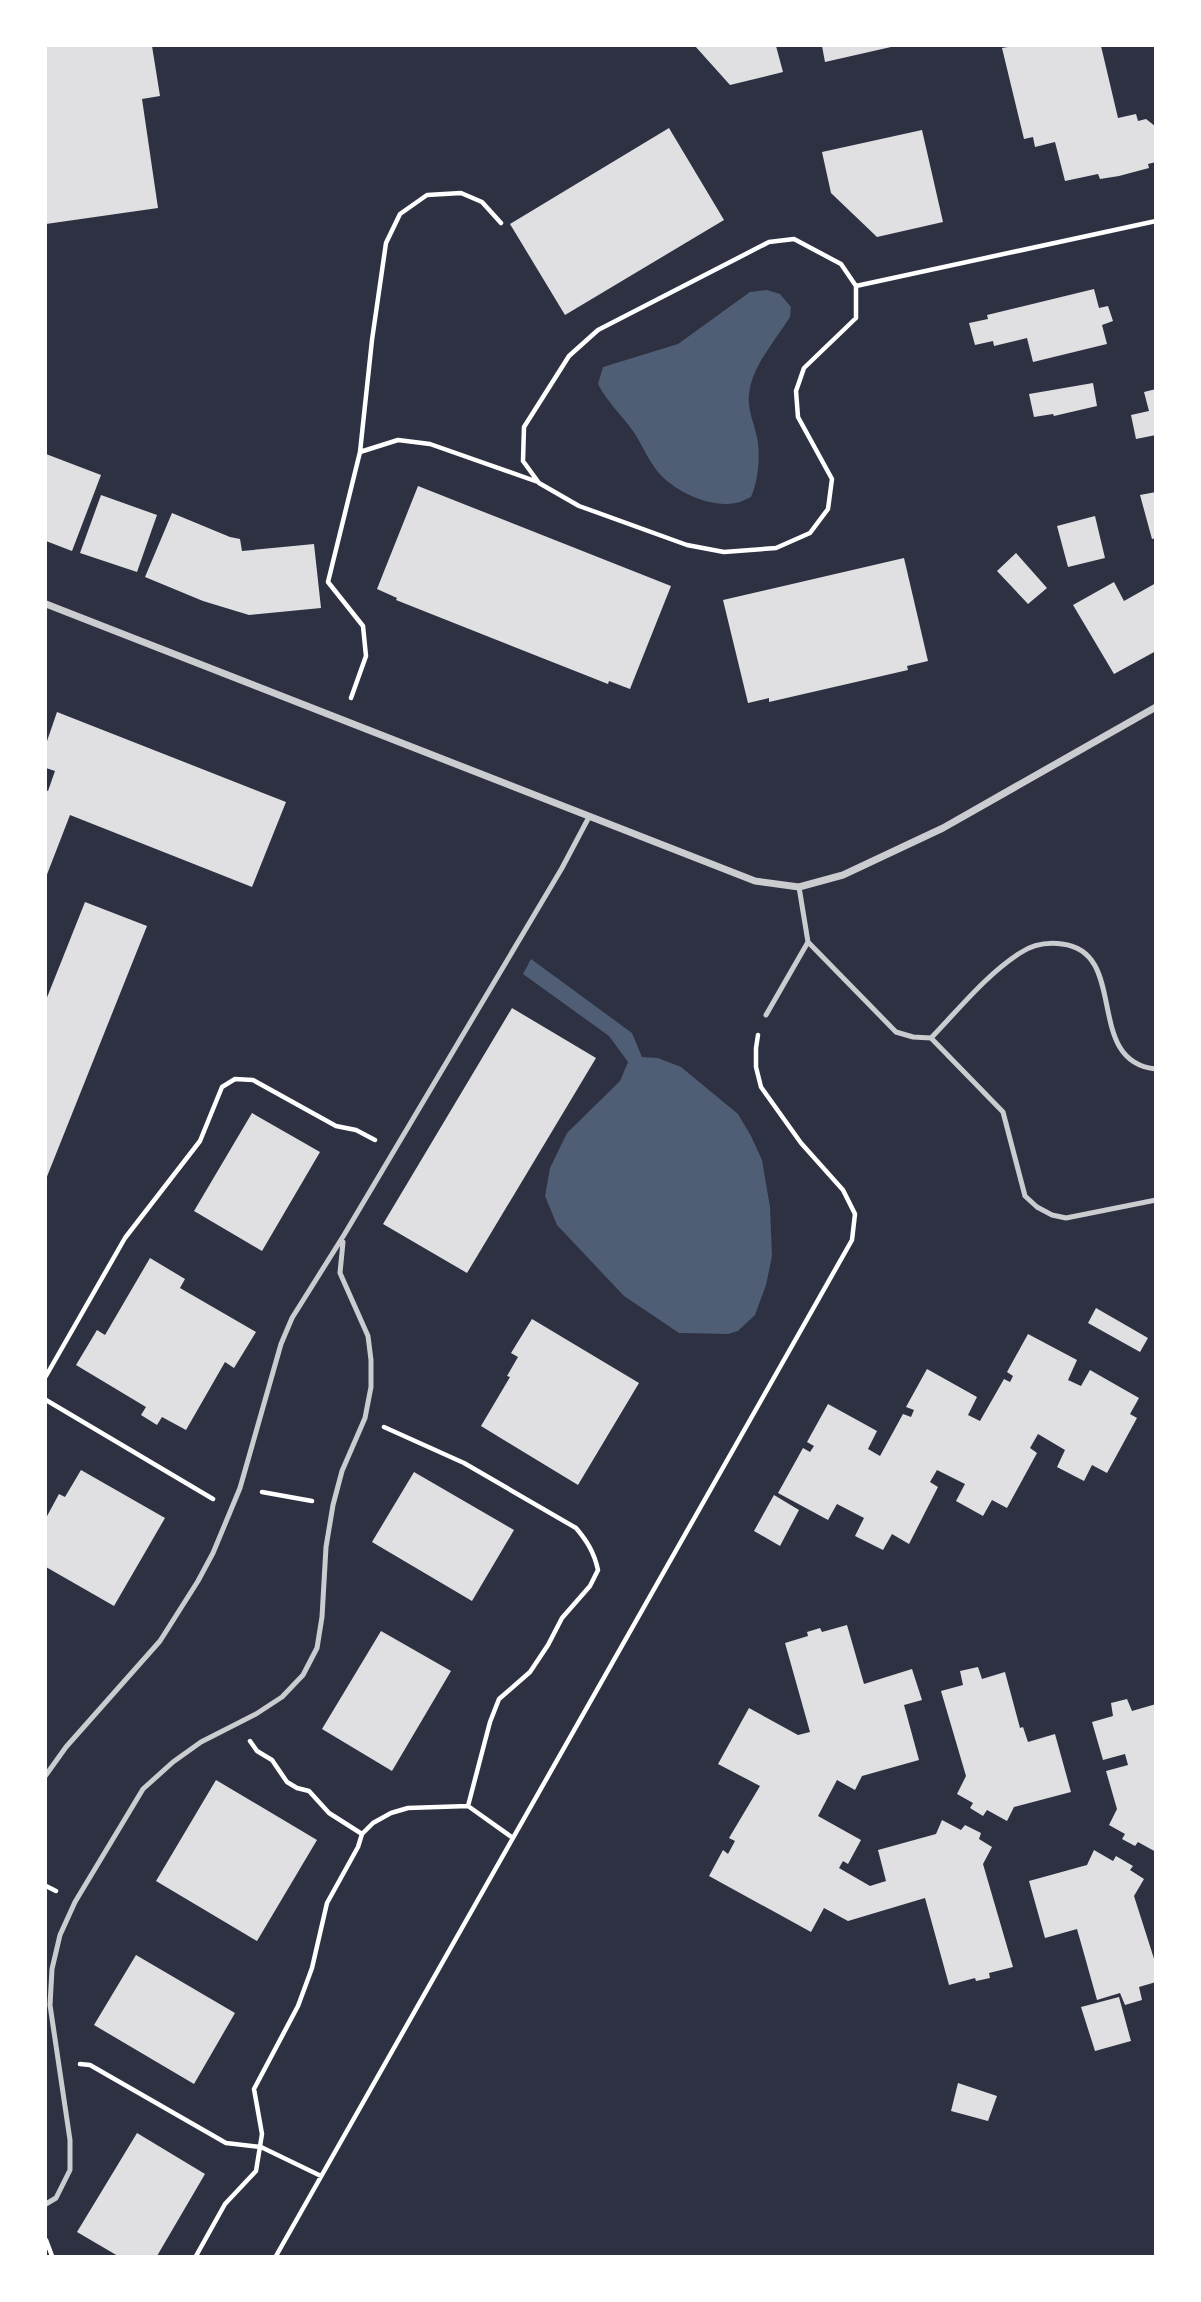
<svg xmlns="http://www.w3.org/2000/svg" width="1201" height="2302" font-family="Manrope,sans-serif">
<rect width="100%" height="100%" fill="#2d3142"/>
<path fill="#4f5d75" d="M767,290l13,4 11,13 -1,10c-15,24 -38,49 -41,77 -2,18 7,32 9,49 2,17 0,38 -7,54 -5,2 -10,5 -15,6 -26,5 -61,-11 -78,-31 -10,-12 -16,-28 -25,-41 -12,-17 -26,-29 -35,-47l5,-17 75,-23 72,-52z
M531,959l101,74 10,24 16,1 23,9 57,47 13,22 11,24 8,47 2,49 -6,29 -11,30 -17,16 -10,3 -49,-1 -55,-37 -67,-71 -12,-29 5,-28 17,-35 53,-52 8,-19 -19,-26 -86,-62z"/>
<path fill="#e0e0e3" d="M46,46h106l8,50 -18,3 16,109 -112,16z
M695,46h81l7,26 -53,13z
M822,46h68l1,1 -66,15z
M1014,46h87l17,72 18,-4 2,7 8,-2 9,7 1,36 -8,2 1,4 -30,8 -19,3 -2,-5 -33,7 -10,-39 -20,5 -2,-10 -9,2 -22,-91z
M669,128l55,92 -159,95 -55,-91z
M922,130l21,92 -66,15 -46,-44 -9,-41z
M1094,289l5,19 9,-2 5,15 -11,4 5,19 -74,18 -6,-24 -33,8 -1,-5 -18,4 -6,-22 19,-4 -1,-4z
M1093,383l4,23 -43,10 -1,-2 -19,3 -5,-23z
M1156,389v46l-20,4 -5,-24 18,-4 -5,-19z
M46,454l55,21 -29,76 -26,-10z
M418,486l253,100 -41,103 -21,-8 -1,3 -212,-84 1,-2 -20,-9z
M1156,492v46l-4,1 -12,-44z
M101,495l56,20 -20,57 -57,-19z
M172,513l58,24 10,2 2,12 72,-7 7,64 -72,7 -46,-14 -58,-24z
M1095,516l10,42 -37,9 -11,-41z
M1016,553l31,35 -19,16 -31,-33z
M904,558l24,103 -21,5 1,4 -139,32v-4l-21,5 -25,-103z
M1114,582l10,19 32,-18v68l-42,23 -41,-69z
M57,712l229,90 -34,85 -182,-72 -24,62v-87l2,1 7,-20 -9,-3v-24z
M85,902l62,24 -101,253v-179z
M512,1008l84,50 -129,215 -84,-49z
M252,1113l68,39 -58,99 -68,-40z
M150,1258l35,21 -5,9 76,44 -22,36 -9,-6 -39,68 -24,-13 -5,8 -16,-10 5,-8 -70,-42 21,-35 8,5z
M1096,1308l52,30 -8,14 -52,-29z
M532,1319l107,64 -61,102 -97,-59 29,-49 -3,-1 11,-19 -7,-4z
M1028,1334l49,26 -9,20 13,6 9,-16 49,28 -9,16 7,4 -30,55 -15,-8 -8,16 -27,-14 8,-17 -27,-16 -8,14 7,5 -30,55 -15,-8 -9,16 -27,-15 9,-17 -28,-14 -7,12 8,5 -29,57 -17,-10 -9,16 -28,-14 9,-18 -27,-14 -9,16 -50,-27 25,-45 7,4 4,-6 -7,-4 21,-38 49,27 -9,18 12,7 23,-42 8,3 3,-7 -8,-3 21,-38 50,28 -9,18 12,6 24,-42 6,3 3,-6 -6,-4z
M81,1470l84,48 -51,88 -68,-39v-49l13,-24 6,3z
M414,1472l100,58 -42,71 -100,-59z
M774,1495l25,15 -19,36 -26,-15z
M847,1625l17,59 48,-15 10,31 -18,5 15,55 -57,16 -7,14 -18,-10 -19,36 43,24 -13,24 -5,-3 -4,7 31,18 16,-5 -8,-31 58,-16 6,-14 19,10 4,-5 16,8 -2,6 13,8 -9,17 30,103 -24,6 1,5 -14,3 -1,-3 -26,7 -24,-87 -77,23 -24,-13 -13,24 -102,-56 14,-26 5,4 7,-13 -6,-3 31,-52 -42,-22 31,-56 49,27 12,-3 -25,-89 23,-7 -1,-4 13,-4 2,4z
M381,1631l70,40 -59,100 -70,-42z
M978,1667l4,12 23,-7 15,56 3,-1 5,15 27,-8 16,58 -57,15 -7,14 -20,-11 -4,6 -13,-8 3,-5 -16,-9 9,-18 -25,-85 22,-6 -3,-14z
M1127,1699l5,12 24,-7v148l-18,-10 -3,4 -13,-7 3,-5 -16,-9 8,-16 -11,-38 22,-6 -3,-11 -22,6 -11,-38 21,-6 -2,-13z
M216,1780l101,60 -60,101 -101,-60z
M1094,1850l19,11 3,-5 17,10 -3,4 14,9 -10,17 22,69v17l-17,5 3,13 -17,5 -5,-12 -23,7 -20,-71 -32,9 -16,-57 58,-16z
M136,1955l99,58 -41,71 -100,-59z
M1119,1997l12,44 -36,10 -14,-44z
M958,2083l39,13 -9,25 -37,-10z
M137,2133l68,41 -48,82h-39l-41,-24z"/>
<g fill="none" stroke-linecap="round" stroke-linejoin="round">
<path stroke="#fff" stroke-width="4.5" d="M794,239l47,25 15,22v32l-52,50 -8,23 2,26 34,62 -4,30 -18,24 -34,15 -52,4 -37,-7 -108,-39 -40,-23 -16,-22 1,-34 45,-71 29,-26 171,-88z
M856,286l300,-65
M360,452l38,-12 32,4 108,38
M351,698l15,-42 -3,-30 -35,-44 32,-130 12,-112 14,-97 14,-29 27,-19 34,-2 21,9 19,21
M46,1376l79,-138 75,-97 22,-54 13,-8 18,1 83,46 20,4 19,10
M46,1400l167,99
M262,1492l50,9
M250,1741l7,10 15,9 15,22 10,6 12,3 20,22 33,21
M468,1806l45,32
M46,1886l10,5
M80,2064l10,1 136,78 35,4 60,29
M46,2240l6,16
M196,2256l29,-52 31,-33 6,-37 -8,-45 44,-83 14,-38 15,-65 31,-56 4,-13 11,-11 18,-10 17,-5 60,-2 22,-84 9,-23 31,-27 18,-27 14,-27 28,-32 8,-16c-4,-18 -11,-29 -22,-42l-112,-65 -80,-36
M276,2256l576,-1016 3,-26 -12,-24 -42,-47 -40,-56 -5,-20v-19l2,-13"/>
<path stroke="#caccd0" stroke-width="5" d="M808,942l88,90 17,5 18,1 72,74 22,84 12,11 15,8 14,3 90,-18
M766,1015l42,-73 -9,-55
M931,1038c28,-29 55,-63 89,-85 12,-8 27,-11 42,-9 68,8 21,118 94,125
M46,1775l20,-28 94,-106 38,-60 15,-28 27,-65 41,-144 11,-26 52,-83 218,-367 27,-51
M46,2204l10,-6 14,-28v-30l-20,-135 2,-36 8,-34 15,-33 68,-113 30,-27 28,-20 55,-28 26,-17 21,-22 14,-27 5,-31 4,-70 7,-42 9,-34 23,-53 6,-31v-27l-3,-24 -28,-63 3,-31"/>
<path stroke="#caccd0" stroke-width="7" d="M46,604l709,277 44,6 44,-12 100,-47 213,-121"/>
</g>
<rect width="1201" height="2302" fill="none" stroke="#ffffff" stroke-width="94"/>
</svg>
